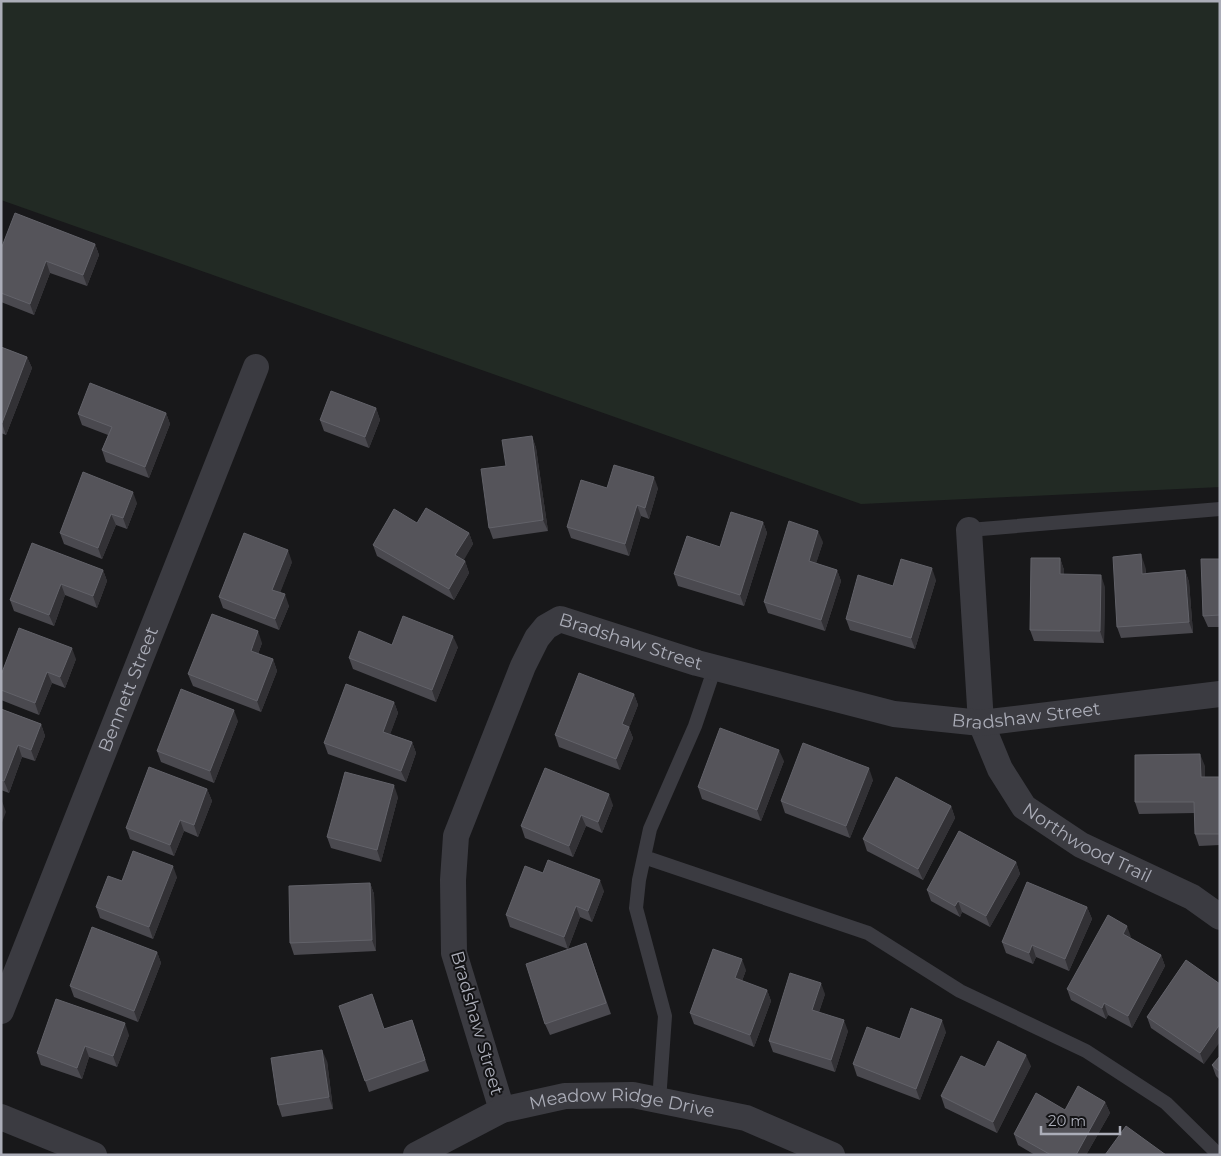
<svg xmlns="http://www.w3.org/2000/svg" width="1221" height="1156" font-family="Montserrat,sans-serif">
<rect width="100%" height="100%" fill="#18181a"/>
<path fill="#222a24" d="M1,1h1219v486l-359,17 -860,-304z"/>
<g fill="none" stroke-linecap="round" stroke-linejoin="round">
<path stroke="#3b3b41" stroke-width="14" d="M969,530l251,-21
M644,857l224,76 92,58 126,60 80,52 53,52
M659,1101l6,-85 -29,-108 3,-28 11,-51 45,-103 20,-59"/>
<g stroke="#3b3b41" stroke-width="26">
<path id="s1" d="M969,530l12,193 19,46 24,38 57,38 111,52 28,20"/>
<path id="s2" d="M1,1011l255,-644"/>
<path id="s3" d="M502,1110l-48,-157 -1,-73 3,-44 67,-170 14,-28 9,-11 14,-8 137,44 197,51 87,9 239,-29"/>
<path d="M1,1117l93,38"/>
<path id="s4" d="M416,1155l86,-45 63,-14 68,-1 113,23 86,37"/>
</g>
</g>
<path fill="#4a494f" d="M95,244l4,11 -12,31 -37,-13 -16,42 -33,-13v-53z
M1,347l26,10 5,11 -26,67 -5,-2z
M376,408l4,12 -11,28 -45,-17 -4,-11z
M166,413l4,11 -21,54 -43,-16 -4,-12 6,-15 -26,-10 -4,-11z
M532,436l4,12 12,83 -55,8 -4,-11 17,-62z
M607,488h51l-9,31 -8,-3 -12,40 -58,-18 -4,-11z
M137,503l-10,26 -11,-4 -14,34 -38,-15 -4,-11z
M763,522l4,11 -23,73 -66,-20 -4,-12 46,-27z
M417,523l52,10 4,11 -10,16 2,1 4,12 -15,27 -77,-44 -4,-11z
M823,542l-7,21 21,7 4,11 -16,50 -57,-18 -4,-11z
M1060,558l4,12v5l41,12 -1,56 -70,-2 -4,-11z
M1220,559v68h-12l-5,-11z
M292,562l-12,30 9,14 -10,24 -56,-22 -4,-11z
M1145,566l1,7 39,-3 4,12 4,51 -72,5 -4,-11z
M103,570l4,11 -10,27 -32,-13 -11,31 -40,-15 -4,-11z
M936,580l-21,69 -65,-19 -4,-11 47,-33z
M262,643l-4,11 15,5 4,12 -16,41 -68,-26 -5,-12z
M392,645l66,2 -22,55 -83,-33 -4,-11z
M76,659l-11,29 -13,-5 -13,32 -38,-15v-25z
M634,694l4,11 -9,23 4,10 -13,32 -61,-23 -4,-12z
M394,702l4,11 -8,21 22,8 4,11 -10,29 -78,-28 -4,-11z
M1,709l40,15 4,12 -10,25 -13,-4 -13,36 -8,-3z
M238,721l-24,62 -53,-21 -4,-11z
M784,761l-23,60 -59,-22 -4,-12z
M1205,766v11h15v68l-21,1 -4,-12v-21l-56,1 -4,-12z
M873,780l-23,58 -65,-25 -4,-12z
M207,789l5,12 -14,36 -14,-6 -10,25 -44,-17 -4,-11z
M398,797l-17,65 -50,-14 -4,-11z
M613,805l-11,28 -16,-7 -13,31 -48,-19 -4,-12z
M951,806l4,12 -32,62 -56,-29 -4,-12z
M1016,862l4,12 -30,53 -28,-15 -2,5 -29,-16 -4,-11z
M543,873l61,18 -12,31 -12,-5 -12,32 -58,-22 -4,-12z
M177,877l-24,62 -53,-21 -4,-11 26,-26z
M370,883l4,11 2,57 -82,4 -4,-12z
M1087,907l5,12 -23,52 -33,-14 -3,7 -27,-11 -4,-11z
M1131,937l-1,1 31,17 4,11 -33,62 -24,-13 -2,4 -35,-19 -4,-11z
M586,943l25,71 -61,21 -5,-11z
M157,952l4,11 -23,59 -64,-25 -4,-11z
M1186,960l18,104 -53,-36 -4,-11z
M746,970l-4,11 25,9 4,11 -17,46 -60,-23 -4,-11z
M825,994l-6,18 29,19 -13,41 -62,-20 -4,-11z
M339,1006l45,23 28,-9 17,51 -60,21z
M946,1032l-26,68 -63,-24 -4,-12 47,-25z
M129,1035l-12,32 -28,-10 -7,22 -41,-14 -4,-12z
M1220,1056v24l-4,-4 -4,-11z
M327,1061l6,48 -51,8 -4,-12z
M1031,1066l-34,67 -52,-25 -4,-12 44,-29z
M1105,1102l5,11 -24,42h-51l-17,-10 -4,-11 51,-24z"/>
<path fill="#323135" d="M95,244l4,11 -12,31 -4,-11z
M46,261l4,12 -16,42 -4,-11z
M27,357l5,11 -26,67 -4,-12z
M376,408l4,12 -11,28 -4,-11z
M166,413l4,11 -21,54 -4,-11z
M532,436l4,12 12,83 -5,-11z
M654,477l4,11 -9,31 -4,-11z
M133,492l4,11 -10,26 -4,-11z
M637,505l4,11 -12,40 -4,-12z
M111,514l5,11 -14,34 -4,-11z
M763,522l4,11 -23,73 -4,-11z
M818,531l5,11 -10,31 -4,-12z
M469,533l4,11 -13,23 -5,-12z
M288,550l4,12 -15,39 -5,-11z
M1141,554l4,12 2,19 -5,-11z
M1060,558l4,12v16l-4,-12z
M465,561l4,12 -15,27 -5,-11z
M932,568l4,12 -21,69 -4,-11z
M103,570l4,11 -10,27 -4,-12z
M837,570l4,11 -16,50 -4,-11z
M1185,570l4,12 4,51 -4,-11z
M1101,575l4,12 -1,56 -4,-12z
M61,584l4,11 -11,31 -5,-11z
M285,594l4,12 -10,24 -4,-11z
M258,631l4,12 -7,19 -4,-11z
M453,636l5,11 -22,55 -4,-12z
M72,648l4,11 -11,29 -5,-11z
M273,659l4,12 -16,41 -4,-11z
M47,672l5,11 -13,32 -4,-12z
M634,694l4,11 -9,23 4,10 -13,32 -4,-11 6,-35z
M394,702l4,11 -11,30 -4,-11z
M234,710l4,11 -24,62 -4,-12z
M41,724l4,12 -10,25 -4,-11z
M412,742l4,11 -10,29 -5,-11z
M18,745l4,12 -13,36 -5,-12z
M779,750l5,11 -23,60 -4,-11z
M1200,754l5,12v23l-4,-12z
M869,768l4,12 -23,58 -4,-12z
M394,785l4,12 -17,65 -4,-12z
M207,789l5,12 -14,36 -4,-12z
M609,794l4,11 -11,28 -4,-11z
M2,801l4,11 -5,13v-22z
M951,806l4,12 -32,62 -5,-11z
M581,815l5,11 -13,31 -4,-11z
M180,820l4,11 -10,25 -4,-11z
M1016,862l4,12 -30,53 -4,-11z
M173,866l4,11 -24,62 -4,-12z
M600,880l4,11 -12,31 -4,-11z
M370,883l4,11 2,57 -4,-11z
M958,901l4,11 -2,5 -5,-11z
M576,906l4,11 -12,32 -4,-12z
M1087,907l5,12 -23,52 -4,-12z
M1127,926l4,11 -4,8 -4,-11z
M1032,945l4,12 -3,7 -4,-11z
M157,952l4,11 -23,59 -4,-11z
M1161,955l4,11 -33,62 -4,-12z
M742,959l4,11 -7,19 -4,-11z
M821,983l4,11 -9,27 -4,-11z
M767,990l4,11 -17,46 -4,-12z
M1104,1003l4,12 -2,4 -4,-11z
M844,1020l4,11 -13,41 -4,-12z
M942,1020l4,12 -26,68 -4,-11z
M125,1023l4,12 -12,32 -4,-11z
M1220,1024v18l-16,22 -4,-11z
M85,1046l4,11 -7,22 -5,-11z
M322,1050l5,11 6,48 -4,-12z
M1026,1055l5,11 -34,67 -4,-11z
M1105,1102l5,11 -24,42h-10z"/>
<path fill="#55545a" stroke="#626269" d="M15,213l80,31 -12,31 -37,-14 -16,43 -29,-11v-44z
M1,347l26,10 -25,66h-1z
M90,383l76,30 -21,54 -43,-17 10,-23 -34,-13z
M331,391l45,17 -11,29 -45,-17z
M532,436l11,84 -54,8 -8,-59 25,-3 -4,-26z
M614,465l40,12 -9,31 -8,-3 -12,39 -58,-17 14,-47 26,8z
M83,472l50,20 -10,26 -12,-4 -13,34 -38,-15z
M426,508l43,25 -14,22 10,6 -16,28 -76,-44 21,-36 23,14z
M731,512l32,10 -23,73 -66,-21 13,-38 33,11z
M789,521l29,10 -9,30 28,9 -16,50 -57,-18z
M244,533l44,17 -16,40 13,4 -10,25 -56,-22z
M32,543l71,27 -10,26 -32,-12 -12,31 -39,-15z
M1141,554l1,20 43,-4 4,52 -72,5 -4,-70z
M1031,558h29v16l41,1 -1,56 -70,-1z
M901,559l31,9 -21,70 -65,-19 12,-44 35,11z
M1201,559h19v56l-17,1z
M212,614l46,17 -7,20 22,8 -16,42 -69,-27z
M403,616l50,20 -21,54 -83,-32 10,-27 33,14z
M19,628l53,20 -12,29 -13,-5 -12,31 -34,-13v-15z
M579,673l55,21 -12,30 7,3 -13,32 -61,-24z
M346,684l48,18 -11,30 29,10 -11,29 -77,-28z
M181,689l53,21 -24,61 -53,-20z
M1,709l40,15 -10,26 -13,-5 -14,36 -3,-1z
M720,728l59,22 -22,60 -59,-23z
M803,743l66,25 -23,58 -65,-25z
M1200,754l1,23h19v57h-25l-1,-32h-59v-47z
M149,767l58,22 -13,36 -14,-5 -10,25 -44,-17z
M545,768l64,26 -11,28 -17,-7 -12,31 -48,-20z
M345,772l49,13 -17,65 -50,-13z
M896,777l55,29 -33,63 -55,-30z
M959,831l57,31 -30,54 -28,-15 -3,5 -28,-16z
M133,851l40,15 -24,61 -53,-20 12,-31 14,5z
M548,860l52,20 -12,31 -12,-5 -12,31 -58,-22 19,-49 18,7z
M1027,882l60,25 -22,52 -33,-14 -3,8 -27,-11z
M370,883l2,57 -82,3 -1,-57z
M1108,915l19,11 -4,8 38,21 -33,61 -24,-13 -2,5 -35,-19z
M92,927l65,25 -23,59 -64,-25z
M586,943l20,60 -61,21 -19,-60z
M713,949l29,10 -7,19 32,12 -17,45 -60,-22z
M1186,960l34,24v40l-20,29 -53,-36z
M790,973l31,10 -9,27 32,10 -13,40 -62,-19z
M372,994l12,35 28,-9 13,40 -60,21 -26,-75z
M56,999l69,24 -12,33 -28,-10 -8,22 -40,-15z
M911,1008l31,12 -26,69 -63,-25 14,-37 33,12z
M998,1041l28,14 -33,67 -52,-26 20,-40 24,11z
M322,1050l7,47 -51,8 -7,-47z
M1220,1056v16l-8,-7z
M1078,1086l27,16 -29,53h-25l-37,-21 22,-41 29,17z
M1126,1126l40,29h-61z"/>
<g text-anchor="middle" dominant-baseline="central" stroke-width="4" stroke-linejoin="round" paint-order="stroke">
<g font-size="18" fill="#abadb8" stroke="#131315">
<text stroke="none"><textPath href="#s3" startOffset="600">Bradshaw Street</textPath></text>
<text stroke="none"><textPath href="#s2" startOffset="346">Bennett Street</textPath></text>
<text stroke="none"><textPath href="#s3" startOffset="1006">Bradshaw Street</textPath></text>
<text stroke="none"><textPath href="#s1" startOffset="361">Northwood Trail</textPath></text>
<text transform="translate(477 1023) rotate(74)">Bradshaw Street</text>
<text stroke="none"><textPath href="#s4" startOffset="219">Meadow Ridge Drive</textPath></text>
</g>
</g>
<rect width="1221" height="1156" fill="none" stroke="#abadb8" stroke-width="5"/>
<path d="M1041 1126v8h79v-8" fill="none" stroke="#abadb8" stroke-width="2.5"/>
<text x="1048" y="1126" font-size="15" fill="#abadb8" stroke="#131315" stroke-width="4" paint-order="stroke">20 m</text>
</svg>
